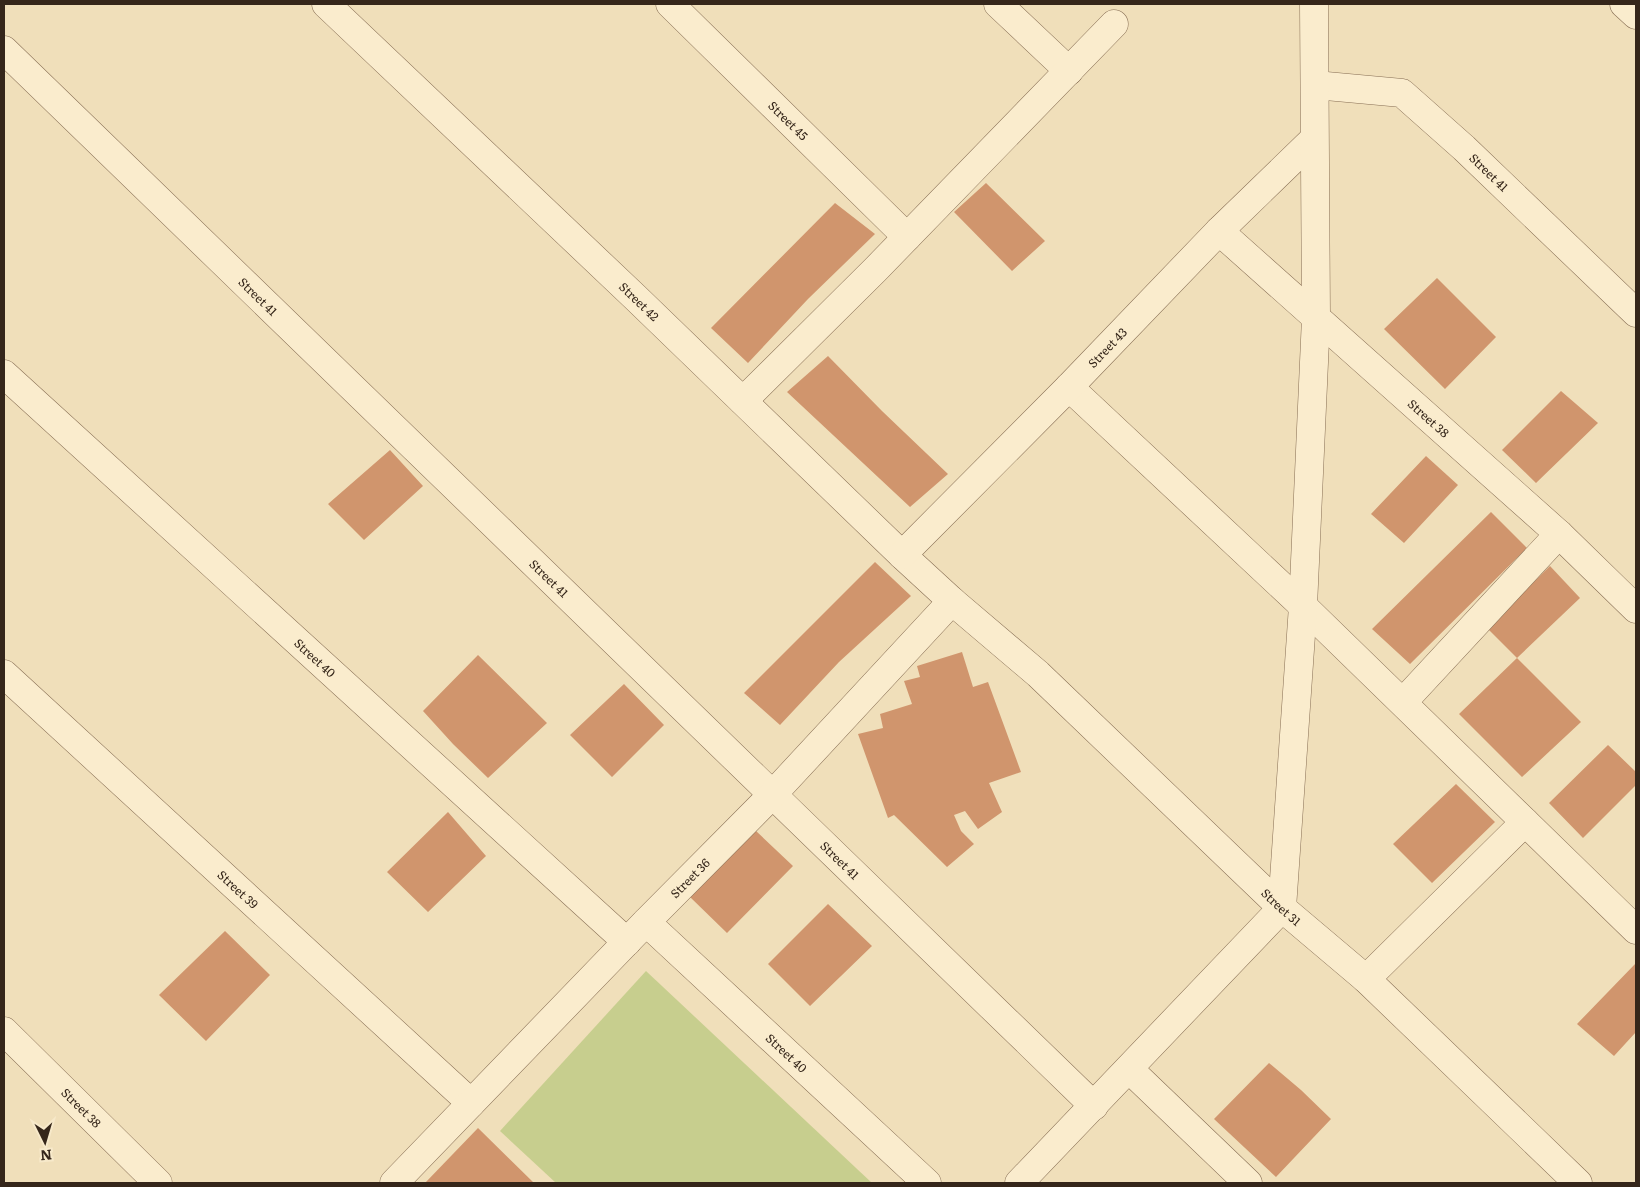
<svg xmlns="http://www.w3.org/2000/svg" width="1640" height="1187" font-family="Literata,serif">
<rect width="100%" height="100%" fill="#f0dfba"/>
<path fill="#c7ce8e" d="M646,971l226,212h-316l-56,-52z"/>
<path fill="#d0956d" d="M986,183l59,58 -33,30 -58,-59z
M835,203l40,31 -67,65 -60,64 -37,-35z
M1437,278l59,59 -51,52 -61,-60z
M828,356l54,55 66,63 -38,33 -123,-115z
M1561,391l37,32 -62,60 -34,-33z
M390,450l33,36 -59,54 -36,-36z
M1426,456l32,29 -54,58 -33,-29z
M1491,512l36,36 -117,116 -38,-35z
M875,562l36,34 -72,66 -59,63 -36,-32z
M1550,566l30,32 -63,60 -30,-30z
M962,652l11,35 15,-5 33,90 -32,11 13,29 -24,17 -13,-18 -11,4 7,16 13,13 -27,23 -53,-52 -6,3 -30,-84 25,-6 -3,-14 32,-10 -8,-23 16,-4 -3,-11z
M478,655l69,68 -59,55 -35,-34 -30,-33z
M1517,658l64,64 -59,55 -63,-63z
M624,684l40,41 -52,52 -42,-42z
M1608,745l28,27v13l-53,53 -34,-35z
M1456,784l39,38 -63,61 -39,-39z
M448,812l38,44 -58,56 -41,-40z
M755,830l38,36 -66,67 -37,-36z
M828,904l44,42 -62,60 -42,-42z
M225,931l45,44 -64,66 -47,-46z
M1636,963v69l-22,24 -37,-32z
M1269,1063l32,27 30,29 -55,58 -62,-58z
M478,1128l56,55h-109z"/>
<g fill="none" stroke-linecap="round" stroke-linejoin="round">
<defs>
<g id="minor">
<path id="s1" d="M326,4l310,294 266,257 50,46"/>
<path id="s2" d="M670,4l237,233"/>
<path d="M998,4l71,67"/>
<path d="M1624,4l12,11"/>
<path id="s3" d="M4,50l1090,1056"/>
<path id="s4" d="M1315,85l87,8 62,55 172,165"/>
<path id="s5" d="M1219,231l340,303 77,75"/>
<path id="s6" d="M4,374l623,568"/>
<path d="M1069,387l234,219 333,324"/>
<path d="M743,401l132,-131 239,-246"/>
<path id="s7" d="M902,555l167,-168 150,-156 95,-92"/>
<path id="s8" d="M4,674l467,429"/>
<path d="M1403,702l156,-168"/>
<path id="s9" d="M646,922l281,261"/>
<path d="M1366,979l159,-157"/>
<path id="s10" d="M4,1031l154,152"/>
<path d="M1129,1069l119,114"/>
<path id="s11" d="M394,1183l252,-261 127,-128 179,-193 86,73 244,234 84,71 212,204"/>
<path d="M1019,1183l263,-275 21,-302 13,-288 -2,-314"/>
</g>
</defs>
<use href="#minor" stroke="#876e54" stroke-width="29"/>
<use href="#minor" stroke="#faeccd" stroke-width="28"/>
</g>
<g text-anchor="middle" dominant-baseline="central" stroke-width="4" stroke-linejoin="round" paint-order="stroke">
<g font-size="12" fill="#35261a" stroke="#f7e9ca">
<text stroke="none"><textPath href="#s2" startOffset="166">Street 45</textPath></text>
<text stroke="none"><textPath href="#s4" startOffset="205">Street 41</textPath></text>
<text stroke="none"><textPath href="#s3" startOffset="354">Street 41</textPath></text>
<text stroke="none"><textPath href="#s1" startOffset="432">Street 42</textPath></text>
<text stroke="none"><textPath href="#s7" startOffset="292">Street 43</textPath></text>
<text stroke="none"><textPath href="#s5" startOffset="281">Street 38</textPath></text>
<text stroke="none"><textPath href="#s3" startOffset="759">Street 41</textPath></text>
<text stroke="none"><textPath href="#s6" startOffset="421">Street 40</textPath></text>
<text stroke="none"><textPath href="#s3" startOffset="1164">Street 41</textPath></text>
<text stroke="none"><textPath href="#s11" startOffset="425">Street 36</textPath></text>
<text stroke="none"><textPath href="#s8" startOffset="318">Street 39</textPath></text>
<text stroke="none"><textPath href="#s11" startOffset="1256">Street 31</textPath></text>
<text stroke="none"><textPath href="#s9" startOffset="192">Street 40</textPath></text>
<text stroke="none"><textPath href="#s10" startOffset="109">Street 38</textPath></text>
</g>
</g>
<rect width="1640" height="1187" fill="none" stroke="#35261a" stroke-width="10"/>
<g transform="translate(45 1142) rotate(175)" stroke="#f7e9ca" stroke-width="4" paint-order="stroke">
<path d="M0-4L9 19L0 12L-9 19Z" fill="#35261a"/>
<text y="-8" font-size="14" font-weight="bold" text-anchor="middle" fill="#35261a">N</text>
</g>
</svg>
